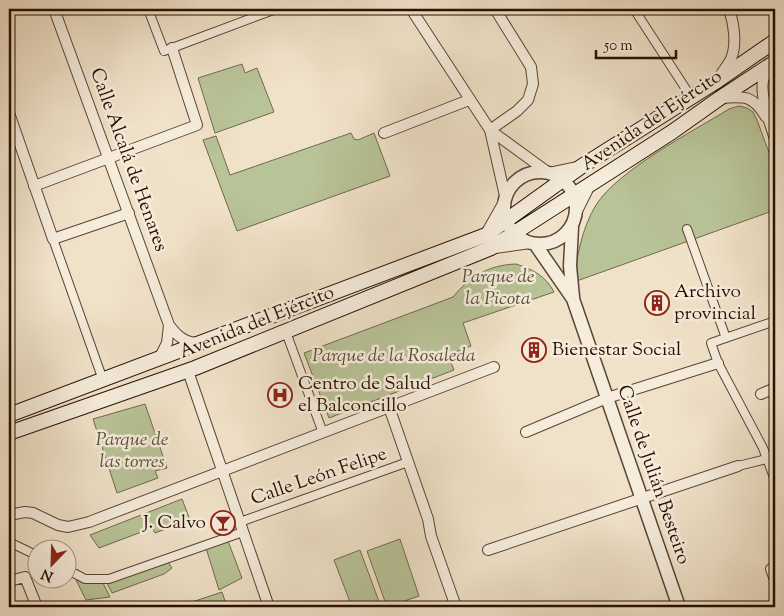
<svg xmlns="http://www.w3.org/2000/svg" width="784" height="616" font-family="'Sorts Mill Goudy',serif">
<rect width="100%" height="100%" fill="#f0e2c9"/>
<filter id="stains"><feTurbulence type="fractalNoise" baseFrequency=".004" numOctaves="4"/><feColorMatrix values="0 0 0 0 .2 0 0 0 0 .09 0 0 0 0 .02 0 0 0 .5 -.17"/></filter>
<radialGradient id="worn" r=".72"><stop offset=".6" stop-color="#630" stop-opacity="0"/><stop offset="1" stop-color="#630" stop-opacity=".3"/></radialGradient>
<path fill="#b8c397" stroke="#70694c" d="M242,64l3,9 12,-5 17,44 -59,21 -17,-55z
M739,106l8,2 6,4 4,8 18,49v41l-201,72c3,-27 8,-54 22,-77 22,-35 96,-73 133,-96z
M351,133l3,6 4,1 16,-7 16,43 -153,55 -34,-91 13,-4 14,39z
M516,264c16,5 30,12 38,28l-91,31 8,23 -23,9 6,15 -125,48 -25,-65 149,-56c17,-21 36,-32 63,-33z
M145,404l22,64 -12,3 3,7 -41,15 -24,-74z
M182,499l8,21 -35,13 -3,-5 -53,20 -9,-13z
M400,539l19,57 -32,11 -20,-56z
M228,541l14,37 -23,12 -13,-42z
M360,550l21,57h-29l-18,-47z
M167,561l5,7 -8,6 -52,19 -6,-12z
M101,579l9,18 -24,3 -10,-20z
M222,592l5,15h-50z"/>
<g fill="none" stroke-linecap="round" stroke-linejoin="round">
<defs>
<path id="pedestrian" d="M148,9l16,42 112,-42
M634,9l57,88
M687,229l39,109
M53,239l50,141
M775,321l-64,22 7,20 45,85 12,32
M286,332l37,101
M738,466l29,-7
M240,522l168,-60
M9,542l29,14
M68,570l17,9h24l134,-47"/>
<path id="minor" d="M54,9l115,316c8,11 16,18 30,18
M411,9l79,121 59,43 29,-6
M769,66c-2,5 -5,10 -6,15 -3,15 7,43 12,58
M720,76c3,-5 8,-11 11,-17 6,-15 3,-35 -2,-50
M721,98c23,-2 32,-3 45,19
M9,113l44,126 76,-26
M490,130l27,-19 11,-11 5,-16 -2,-17 -36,-58
M490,130l15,66
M384,133l85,-33
M34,186l163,-61 -25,-77
M577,211l13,-26
M487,232l17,-30
M495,248l35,-5
M159,359l8,-16 2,-18
M188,371l81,236
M761,394l14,-6
M389,407l39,112 3,17 25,71
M526,432l81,-34 111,-35
M9,515l16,-3 8,1 25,12 10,2 21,-5 405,-155
M488,550l250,-84
M775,568l-4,1 4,11
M9,581l16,-4 12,30"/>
<path id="tertiary" d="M504 208a36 36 0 1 1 72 0a36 36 0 1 1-72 0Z
M572,227l-2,39 3,31
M535,244l38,55 106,308"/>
<path id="secondary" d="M9,415l477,-180 96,-69 135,-85 58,-40
M9,433l186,-65 296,-120 181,-116 48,-34 55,-36"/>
</defs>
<use href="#pedestrian" stroke="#5a4433" stroke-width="10"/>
<use href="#minor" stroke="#5a4433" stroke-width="12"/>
<use href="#tertiary" stroke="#5a4433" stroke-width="15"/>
<use href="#secondary" stroke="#280f01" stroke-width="16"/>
<use href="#pedestrian" stroke="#f5ecdc" stroke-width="8"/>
<use href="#minor" stroke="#f5ecdc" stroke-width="10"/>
<use href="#tertiary" stroke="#f5ecdc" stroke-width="12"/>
<use href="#secondary" stroke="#f5ecdc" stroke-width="14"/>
</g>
<defs>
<symbol id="building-ring" viewBox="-11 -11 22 22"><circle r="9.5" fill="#f5ecdc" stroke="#8f2418" stroke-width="1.5"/><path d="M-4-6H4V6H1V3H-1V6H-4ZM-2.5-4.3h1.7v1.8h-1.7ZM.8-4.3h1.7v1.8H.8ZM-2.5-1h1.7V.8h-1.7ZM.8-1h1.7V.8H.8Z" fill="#8f2418"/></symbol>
<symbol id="hospital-ring" viewBox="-11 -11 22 22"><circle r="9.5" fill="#f5ecdc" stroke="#8f2418" stroke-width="1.5"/><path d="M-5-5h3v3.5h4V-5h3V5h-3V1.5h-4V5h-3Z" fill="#8f2418"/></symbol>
<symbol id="bar-ring" viewBox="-11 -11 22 22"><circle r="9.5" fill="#f5ecdc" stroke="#8f2418" stroke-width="1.5"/><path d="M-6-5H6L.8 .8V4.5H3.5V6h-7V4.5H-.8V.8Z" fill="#8f2418"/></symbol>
</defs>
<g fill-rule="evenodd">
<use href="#building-ring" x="643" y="289" width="28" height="28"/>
<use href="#building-ring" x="520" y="336" width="28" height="28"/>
<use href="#hospital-ring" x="266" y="381" width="28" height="28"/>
<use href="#bar-ring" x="209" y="509" width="28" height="28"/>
</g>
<g text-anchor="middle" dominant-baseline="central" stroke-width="5" stroke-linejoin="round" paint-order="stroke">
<g font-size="19" fill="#280f01" stroke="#f5ecdc">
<text transform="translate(652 121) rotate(-34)">Avenida del Ejército</text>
<text transform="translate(128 160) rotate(70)">Calle Alcalá de Henares</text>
<text transform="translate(257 323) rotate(-22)">Avenida del Ejército</text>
<text transform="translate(653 475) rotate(71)">Calle de Julián Besteiro</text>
<text transform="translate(319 477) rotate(-19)">Calle León Felipe</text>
</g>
<g font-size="19" font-style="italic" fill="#5a4e36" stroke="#f5ecdc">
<text x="498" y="277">Parque de<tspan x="498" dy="22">la Picota</tspan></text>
<text x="394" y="356">Parque de la Rosaleda</text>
<text x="132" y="440">Parque de<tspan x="132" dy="22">las torres</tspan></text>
</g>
<g font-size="19" fill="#280f01" stroke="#f5ecdc" text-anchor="start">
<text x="674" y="292">Archivo<tspan x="674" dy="22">provincial</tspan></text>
<text x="552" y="350">Bienestar Social</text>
<text x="298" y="384">Centro de Salud<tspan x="298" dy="22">el Balconcillo</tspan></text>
<text x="206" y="523" text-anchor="end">J. Calvo</text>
</g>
</g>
<rect width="784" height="616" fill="none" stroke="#f0e2c9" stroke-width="30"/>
<rect x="10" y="10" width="764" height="596" fill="none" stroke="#280f01" stroke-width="2.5"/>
<rect x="15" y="15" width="754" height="586" fill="none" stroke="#280f01"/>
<g transform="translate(52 564) rotate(203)"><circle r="24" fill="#f5ecdc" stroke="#a39484"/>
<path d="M0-4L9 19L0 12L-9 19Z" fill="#8f2418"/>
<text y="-8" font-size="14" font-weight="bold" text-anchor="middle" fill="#280f01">N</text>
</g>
<path d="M596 50v8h80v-8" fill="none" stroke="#280f01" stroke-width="2.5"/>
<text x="604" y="50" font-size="15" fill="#280f01" stroke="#f5ecdc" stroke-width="4" paint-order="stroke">50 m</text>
<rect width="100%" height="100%" filter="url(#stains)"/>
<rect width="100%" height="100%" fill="url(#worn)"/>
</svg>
